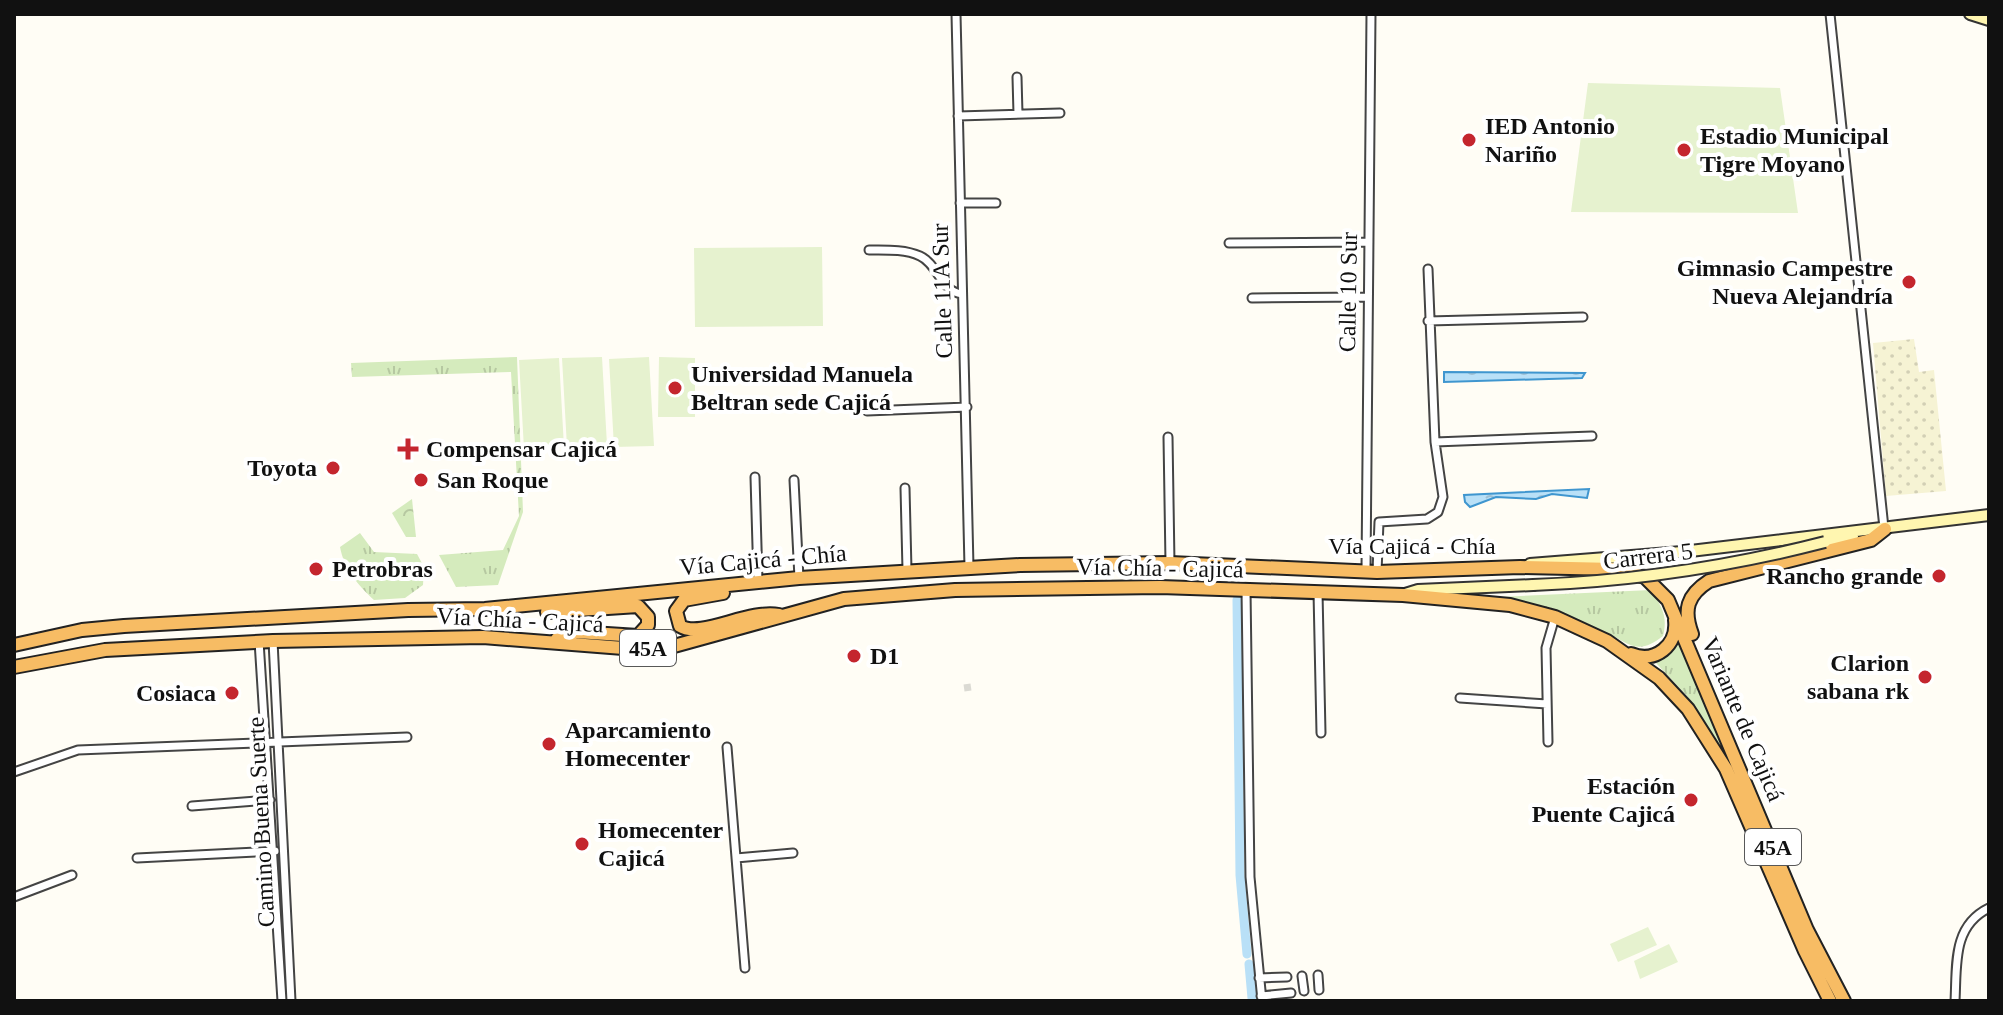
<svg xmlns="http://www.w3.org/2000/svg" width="2003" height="1015" font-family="'Times New Roman',serif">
<defs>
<pattern id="farmland-dots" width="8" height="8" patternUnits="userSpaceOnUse" patternTransform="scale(2)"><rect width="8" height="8" fill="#f6f3d4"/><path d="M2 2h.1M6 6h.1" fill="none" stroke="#d2cfb5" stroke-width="1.8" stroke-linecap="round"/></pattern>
<pattern id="grass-tufts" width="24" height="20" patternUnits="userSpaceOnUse" patternTransform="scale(2)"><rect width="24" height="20" fill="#d5ebbd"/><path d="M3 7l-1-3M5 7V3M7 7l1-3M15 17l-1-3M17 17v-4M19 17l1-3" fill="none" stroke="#b6c8a1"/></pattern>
<pattern id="park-crowns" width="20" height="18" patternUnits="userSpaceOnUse" patternTransform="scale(2)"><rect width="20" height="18" fill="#d5ebbd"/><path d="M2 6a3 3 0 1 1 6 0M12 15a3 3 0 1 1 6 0" fill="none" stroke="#b6c8a1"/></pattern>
<pattern id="water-ripples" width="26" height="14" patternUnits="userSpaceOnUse" patternTransform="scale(2)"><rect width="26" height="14" fill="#b9e0f7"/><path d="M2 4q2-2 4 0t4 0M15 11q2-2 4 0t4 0" fill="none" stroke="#9ebfd3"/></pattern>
</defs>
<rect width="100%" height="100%" fill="#fffdf5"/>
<path fill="url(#farmland-dots)" d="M1914,339l5,33 15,-2 12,121 -60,5 -13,-153z"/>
<path fill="url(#grass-tufts)" d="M517,357l6,155 -25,73 -42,2 -17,-32 64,-5 16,-34 -8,-144 -159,5 -1,-14z
M360,533l14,19 43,2 7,13 -1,18 -18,13 -31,2c-16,-15 -30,-31 -34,-53z
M1651,590c11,17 17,26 12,46 -18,14 -27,14 -46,2l-118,-41z
M1678,643l47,110 -38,-57 -31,-33z"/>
<path fill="url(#park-crowns)" d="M412,499l4,38h-10l-14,-24z"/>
<path fill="#e6f2cf" d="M1588,83l192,5 18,125 -227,-1z
M822,247l1,79 -128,1 -1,-79z
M602,357l5,88 -40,2 -5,-89z
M649,357l5,89 -40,1 -5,-88z
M659,357l36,1v59h-37z
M559,358l5,89 -40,2 -5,-89z
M1648,927l9,18 -39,17 -8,-18z
M1669,944l9,18 -38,17 -6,-18z"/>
<path fill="url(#water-ripples)" stroke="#3f96cf" stroke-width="2" d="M1444,372l141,1 -3,5 -138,4z
M1589,489l-2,9 -35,-4 -16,5 -40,-2 -26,10 -5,-5 -1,-7z"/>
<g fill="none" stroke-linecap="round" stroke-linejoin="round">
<path stroke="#b9e0f7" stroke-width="9" d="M1237,600l3,275 7,79
M1249,964l3,34"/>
<path stroke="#dbdad3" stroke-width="7" stroke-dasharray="7 3.5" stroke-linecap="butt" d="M967,684l1,7"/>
<defs>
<path id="minor" d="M956,14l13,553
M1830,14l54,514
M1017,77l1,37
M958,116l102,-3
M960,203h36
M1229,243l140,-1
M869,250c17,0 36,-1 51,6 18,8 21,36 42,38
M1252,298l116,-1
M1428,321l155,-4
M867,411l100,-4
M1168,437l2,126
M1435,442l157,-6
M755,477l3,104
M794,480l5,98
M905,488l2,82
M1366,570l5,-556
M1377,572l2,-50 48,-3 11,-7 5,-15 -8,-55 -7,-173
M1246,590l4,287 12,124
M1318,592l3,141
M259,641l23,360
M273,641l18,360
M1460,698l87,6
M1548,742l-2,-94 9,-31
M727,747l18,221
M14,772l64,-22 329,-13
M192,806l78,-6
M137,858l138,-7
M736,858l57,-5
M14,897l58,-22
M1318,975l1,15
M1302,976l2,15
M1259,978l28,-1
M1261,996l30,-3
M1955,1001c2,-36 -3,-75 34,-93"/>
<path id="secondary" d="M1970,14l19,6
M1825,542l28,-6
M1530,564l152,-12 307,-37
M1405,594l13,-4 115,-5"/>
<path id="trunk" d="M723,593l-39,7 -8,11 4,15c21,13 68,-17 99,-11
M547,612l91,-6 10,11v8l-10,11 -62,-4 -19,7
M1692,634c-9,-24 -5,-39 17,-53l162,-41 14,-11
M14,645l68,-15 42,-4 284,-16 77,-1 314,-31 221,-13 150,-2 207,9 143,-5 95,2 30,8 23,23 139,330 37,71
M1631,654c24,10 47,-9 44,-34
M14,667l91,-17 168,-9 210,-4 153,12 38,-3 170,-47 111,-9 205,-3 243,8 107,10 45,12 52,24 52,37 29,31 38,60 79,182 25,50"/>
</defs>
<use href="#minor" stroke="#444" stroke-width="11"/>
<use href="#secondary" stroke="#333" stroke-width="14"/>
<use href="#trunk" stroke="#222" stroke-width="16"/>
<use href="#minor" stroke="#fff" stroke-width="7"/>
<use href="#secondary" stroke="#fff6b0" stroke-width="10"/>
<use href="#trunk" stroke="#f7bc64" stroke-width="12"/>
<defs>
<path id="secondary-bridge" d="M1533,585c100,-4 195,-18 292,-43"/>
</defs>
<use href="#secondary-bridge" stroke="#333" stroke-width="14" stroke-linecap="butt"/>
<use href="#secondary-bridge" stroke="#fff6b0" stroke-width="10"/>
</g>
<g fill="#c4262e" stroke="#fff" stroke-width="3">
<circle cx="1469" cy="140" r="8"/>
<circle cx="1684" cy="150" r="8"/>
<circle cx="1909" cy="282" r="8"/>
<circle cx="675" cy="388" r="8"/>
<path d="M404 437h8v8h8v8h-8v8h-8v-8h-8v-8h8z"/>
<circle cx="333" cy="468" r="8"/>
<circle cx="421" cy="480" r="8"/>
<circle cx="316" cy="569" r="8"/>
<circle cx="1939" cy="576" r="8"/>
<circle cx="854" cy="656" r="8"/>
<circle cx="1925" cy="677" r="8"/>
<circle cx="232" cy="693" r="8"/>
<circle cx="549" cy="744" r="8"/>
<circle cx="1691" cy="800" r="8"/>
<circle cx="582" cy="844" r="8"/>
</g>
<g text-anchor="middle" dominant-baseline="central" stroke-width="8" stroke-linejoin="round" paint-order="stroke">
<g fill="#fff" stroke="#585858" stroke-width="2">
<rect x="620" y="630" width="56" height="36" rx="6"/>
<rect x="1745" y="829" width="56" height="36" rx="6"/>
</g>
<g font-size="22" font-weight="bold" fill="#111">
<text x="648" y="648">45A</text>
<text x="1773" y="847">45A</text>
</g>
<g font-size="24" font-weight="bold" fill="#111" stroke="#fff" text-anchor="start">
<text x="1485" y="126">IED Antonio<tspan x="1485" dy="28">Nariño</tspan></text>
<text x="1700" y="136">Estadio Municipal<tspan x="1700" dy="28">Tigre Moyano</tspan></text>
<text x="1893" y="268" text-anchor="end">Gimnasio Campestre<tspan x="1893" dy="28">Nueva Alejandría</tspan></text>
<text x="691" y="374">Universidad Manuela<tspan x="691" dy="28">Beltran sede Cajicá</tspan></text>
<text x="426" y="449">Compensar Cajicá</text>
<text x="317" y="468" text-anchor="end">Toyota</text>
<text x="437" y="480">San Roque</text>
<text x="332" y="569">Petrobras</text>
<text x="1923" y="576" text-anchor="end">Rancho grande</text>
<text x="870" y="656">D1</text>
<text x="1909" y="663" text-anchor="end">Clarion<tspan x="1909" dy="28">sabana rk</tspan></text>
<text x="216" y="693" text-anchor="end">Cosiaca</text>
<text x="565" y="730">Aparcamiento<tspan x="565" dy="28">Homecenter</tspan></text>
<text x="1675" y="786" text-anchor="end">Estación<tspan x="1675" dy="28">Puente Cajicá</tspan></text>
<text x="598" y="830">Homecenter<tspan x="598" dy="28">Cajicá</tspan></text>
</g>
<g font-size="24" fill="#111" stroke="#fff">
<text transform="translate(942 291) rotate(-92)">Calle 11A Sur</text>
<text transform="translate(1348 292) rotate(-89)">Calle 10 Sur</text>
<text x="1412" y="546">Vía Cajicá - Chía</text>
<text transform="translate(1648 556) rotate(-7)">Carrera 5</text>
<text transform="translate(763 560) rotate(-5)">Vía Cajicá - Chía</text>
<text transform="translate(1160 568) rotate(1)">Vía Chía - Cajicá</text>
<text transform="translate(520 620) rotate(3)">Vía Chía - Cajicá</text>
<text transform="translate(1743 719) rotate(67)">Variante de Cajicá</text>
<text transform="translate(261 822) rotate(-93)">Camino Buena Suerte</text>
</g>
</g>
<rect width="2003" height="1015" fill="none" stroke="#111111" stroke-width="32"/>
</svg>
